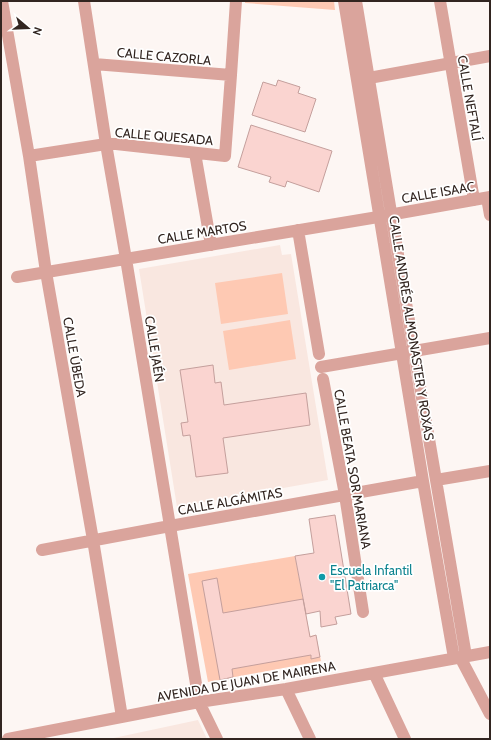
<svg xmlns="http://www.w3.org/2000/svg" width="491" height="740" font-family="Cabin,sans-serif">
<rect width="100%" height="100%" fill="#fdf6f3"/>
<path fill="#f9e7e0" d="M280,245l2,10 9,-1 37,226 -151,27 -38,-238z
M198,720l9,19h-98z"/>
<path fill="#fec9b3" d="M245,1h89l1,9 -90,-7z
M282,273l6,41 -67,10 -6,-41z
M290,320l6,39 -67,11 -6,-39z
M295,556l15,80 6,-1 5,26 -113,21 -20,-108z"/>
<path fill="#fad4d0" stroke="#c49f9c" d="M278,80l22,7 -2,6 18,6 -11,33 -53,-17 11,-33 13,4z
M251,125l81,26 -13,41 -32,-11 -2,6 -16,-5 2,-5 -33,-10z
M213,365l2,18 6,-1 3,23 82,-12 4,32 -87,13 5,35 -32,4 -6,-42 -7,1 -2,-13 7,-1 -8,-52z
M335,515l16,99 -16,3 2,7 -16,3 -1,-16 -14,3 -11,-58 19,-3 -5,-34z
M217,578l6,35 80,-14 7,38 6,-2 4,22 -9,2v-4l-79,14 1,8 -13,3 -18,-99z"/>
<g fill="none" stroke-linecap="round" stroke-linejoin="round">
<path stroke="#daa49c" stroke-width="12" d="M2,1l27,155 17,116 47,268 29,177
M84,1l22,143 20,115 73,443 18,37
M344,1l79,480 31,177
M356,1l58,350 52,305
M440,1l34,199
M94,64l137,11
M369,78l121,-22
M195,153l16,92
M29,156l77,-12h10l109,12 6,-81 5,-74
M487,198l3,17
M298,230l21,124
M17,277l355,-59 118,-21
M321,367l169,-29
M323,379l22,116 18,117
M436,480l54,-9
M42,550l128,-24 253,-45
M460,657l30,57
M374,673l31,66
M286,689l24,50
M8,739l191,-37 87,-13 204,-37"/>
</g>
<circle fill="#0f9aa8" stroke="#fff" stroke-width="1.5" cx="322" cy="577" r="4"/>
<g text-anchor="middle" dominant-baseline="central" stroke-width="3.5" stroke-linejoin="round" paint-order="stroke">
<g font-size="13" fill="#322520" stroke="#fff">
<text transform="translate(164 56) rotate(5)">CALLE CAZORLA</text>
<text transform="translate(470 98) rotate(80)">CALLE NEFTALÍ</text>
<text transform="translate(164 136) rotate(5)">CALLE QUESADA</text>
<text transform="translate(438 192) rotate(-10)">CALLE ISAAC</text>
<text transform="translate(202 232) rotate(-9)">CALLE MARTOS</text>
<text transform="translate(412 328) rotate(81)">CALLE ANDRÉS ALMONASTER Y ROXAS</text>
<text transform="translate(155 349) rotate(81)">CALLE JAÉN</text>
<text transform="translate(75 357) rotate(80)">CALLE ÚBEDA</text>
<text transform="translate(353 469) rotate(80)">CALLE BEATA SOR MARIANA</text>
<text transform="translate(230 501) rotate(-10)">CALLE ALGÁMITAS</text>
<text transform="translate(246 681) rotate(-10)">AVENIDA DE JUAN DE MAIRENA</text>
</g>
<g font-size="13" fill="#0d838f" stroke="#fff" text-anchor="start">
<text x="330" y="570">Escuela Infantil<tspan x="330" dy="15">"El Patriarca"</tspan></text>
</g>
</g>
<rect width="491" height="740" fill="none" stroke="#322520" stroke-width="4"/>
<g transform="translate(28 28) rotate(109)" stroke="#ffffff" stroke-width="3" paint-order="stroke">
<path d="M0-3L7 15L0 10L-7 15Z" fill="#322520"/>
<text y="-6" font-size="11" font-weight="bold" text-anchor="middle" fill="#322520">N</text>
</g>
</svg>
